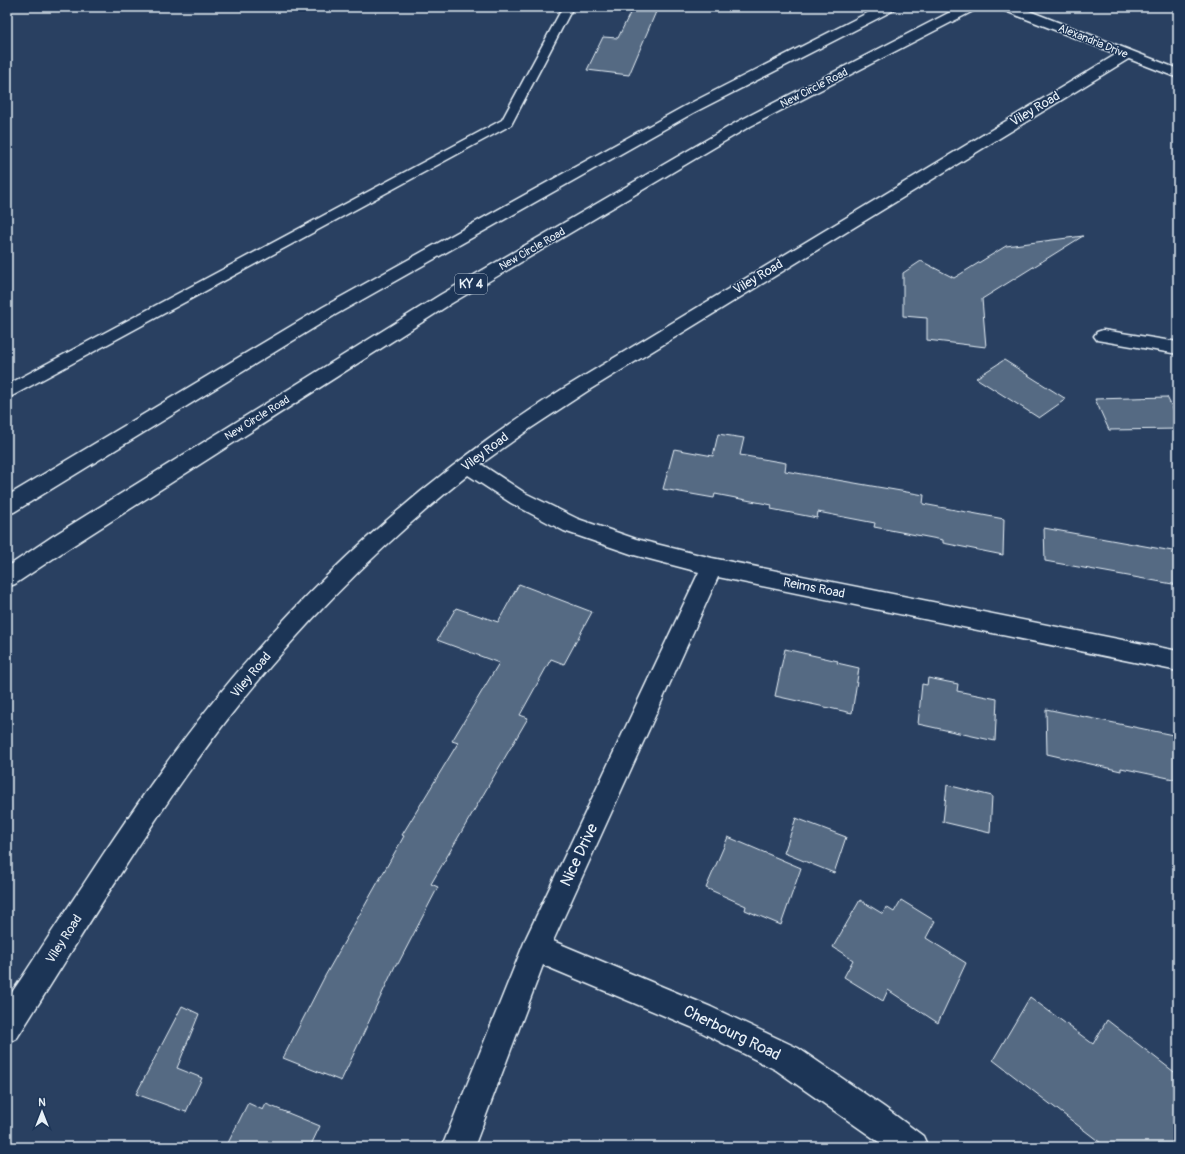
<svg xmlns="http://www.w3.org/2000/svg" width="1185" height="1154" font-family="Pangolin,sans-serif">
<rect width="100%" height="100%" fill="#294061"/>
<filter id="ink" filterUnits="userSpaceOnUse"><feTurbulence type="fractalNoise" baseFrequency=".025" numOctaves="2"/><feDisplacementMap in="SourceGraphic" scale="8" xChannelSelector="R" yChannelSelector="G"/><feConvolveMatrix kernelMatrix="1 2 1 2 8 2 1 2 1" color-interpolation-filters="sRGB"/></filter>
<g filter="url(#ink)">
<path fill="#556a83" stroke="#e8f1f8" d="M633,7h25l-29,68 -42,-5 16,-33 15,1z
M1083,236l-101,63 4,48 -59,-7v-22l-24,-2v-43l18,-12 33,17 52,-32z
M1004,360l62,39 -27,19 -63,-40z
M1167,397l11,22v10l-69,1 -14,-31z
M718,434l26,4 -4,17 46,8 -1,8 139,24 -1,9 81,15 -1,36 -60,-12v-3l-69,-13 1,-4 -57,-11 -1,6 -46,-9 1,-4 -57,-11 -1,4 -51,-9 11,-40 39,7z
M1044,528l134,24v33l-133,-24z
M519,584l73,28 -28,52 -13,-5 -31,56 8,3 -97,166 7,3 -40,77h-2l-55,117 -58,-23 42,-82 79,-140 -2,-1 56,-92 -6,-2 47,-78 -62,-23 19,-32 42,14z
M785,649l53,12 -1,2 22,5 -7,45 -77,-17z
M928,678l30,6 -1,7 40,8 -2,42 -77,-17 4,-40 5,1z
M1046,709l132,27v44l-57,-12v3l-74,-17z
M947,785l45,11 -2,37 -47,-11z
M796,818l50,19 -12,36 -50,-20z
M728,837l73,31 -20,57 -36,-15 1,-4 -40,-18z
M860,900l23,14 3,-7 8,5 7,-12 34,21 -9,17 40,25 -28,60 -50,-33 -5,11 -39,-24 9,-17 -20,-13z
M1030,997l63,47 14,-24 71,55v72h-72l-113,-87z
M182,1006l17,8 -22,54 25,10 -16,34 -50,-18z
M248,1103l15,7 3,-6 54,22 -10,21h-84z"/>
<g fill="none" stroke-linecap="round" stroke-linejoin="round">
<defs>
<path id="service" d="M563,7h10l-62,118 -499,271 -5,1v-12l495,-265z"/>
<path id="minor" d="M1125,51l5,1 2,3 -2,3 -541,332 -58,38 -50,36 44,29 53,26 58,20 76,19 466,93v20l-460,-94 -165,364 158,66 87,41 86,59 39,29 5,11h-42l-110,-77 -85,-43 -148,-62 -69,182h-32l84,-209 173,-366 -65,-17 -70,-24 -53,-28 -43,-28c-89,71 -169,152 -238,241 -79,102 -144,214 -213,322l-10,5c0,-13 -2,-28 0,-40 2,-8 13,-22 18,-30 19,-29 38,-59 58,-88 53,-81 108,-161 172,-233 89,-102 192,-189 306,-262l559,-338z
M1103,330l75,12v12l-81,-14 -3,-4 3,-4z"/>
<path id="tertiary" d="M1002,7h17l159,62v9l-175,-68z"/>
<path id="motorway" d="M879,7h16l-1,3 -201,103 -358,202 -321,197 -7,2v-18l316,-189 360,-200z
M960,7h16l-1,3 -228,118 -295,175 -383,245 -54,36 -8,3v-20l46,-31 387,-241 297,-173z"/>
</defs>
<use href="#service" stroke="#e8f1f8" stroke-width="3"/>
<use href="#minor" stroke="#e8f1f8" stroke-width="3"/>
<use href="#tertiary" stroke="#e8f1f8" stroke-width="3"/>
<use href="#motorway" stroke="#e8f1f8" stroke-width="3"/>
<use href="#service" fill="#1d3557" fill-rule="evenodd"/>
<use href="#minor" fill="#1d3557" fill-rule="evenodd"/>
<use href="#tertiary" fill="#1d3557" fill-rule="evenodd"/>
<use href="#motorway" fill="#1d3557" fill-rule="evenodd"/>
</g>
</g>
<g text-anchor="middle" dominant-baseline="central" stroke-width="3" stroke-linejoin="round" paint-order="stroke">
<g font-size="11" fill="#e8f1f8" stroke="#1d3557">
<text transform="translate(1093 41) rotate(22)">Alexandria Drive</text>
<text transform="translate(814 88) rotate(-27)">New Circle Road</text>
<text transform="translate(532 249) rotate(-30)">New Circle Road</text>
<text transform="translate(257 418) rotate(-32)">New Circle Road</text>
</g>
<rect fill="#1d3557" stroke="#abb9c8" stroke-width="1" x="455" y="274" width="32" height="20" rx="3"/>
<g font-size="12" font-weight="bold" fill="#e8f1f8">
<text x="471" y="284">KY 4</text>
</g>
<g font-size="13" fill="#e8f1f8" stroke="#1d3557">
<text transform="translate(1035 109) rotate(-31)">Viley Road</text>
<text transform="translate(758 277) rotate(-31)">Viley Road</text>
<text transform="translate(485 452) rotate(-37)">Viley Road</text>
<text transform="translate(814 588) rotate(11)">Reims Road</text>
<text transform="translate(251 675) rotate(-50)">Viley Road</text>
<text transform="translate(64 939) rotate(-57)">Viley Road</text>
</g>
<g font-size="16" fill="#e8f1f8" stroke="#1d3557">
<text transform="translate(579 855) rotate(-65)">Nice Drive</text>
<text transform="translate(732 1033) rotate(26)">Cherbourg Road</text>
</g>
</g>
<rect width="1185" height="1154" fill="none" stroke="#1d3557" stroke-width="24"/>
<rect x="12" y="12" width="1161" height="1130" fill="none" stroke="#e8f1f8" stroke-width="1.5" filter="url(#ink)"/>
<g transform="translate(42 1112)" stroke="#1d3557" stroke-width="3" paint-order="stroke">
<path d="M0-3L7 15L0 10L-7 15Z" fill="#e8f1f8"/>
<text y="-6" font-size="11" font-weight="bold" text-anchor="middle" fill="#e8f1f8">N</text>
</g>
</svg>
